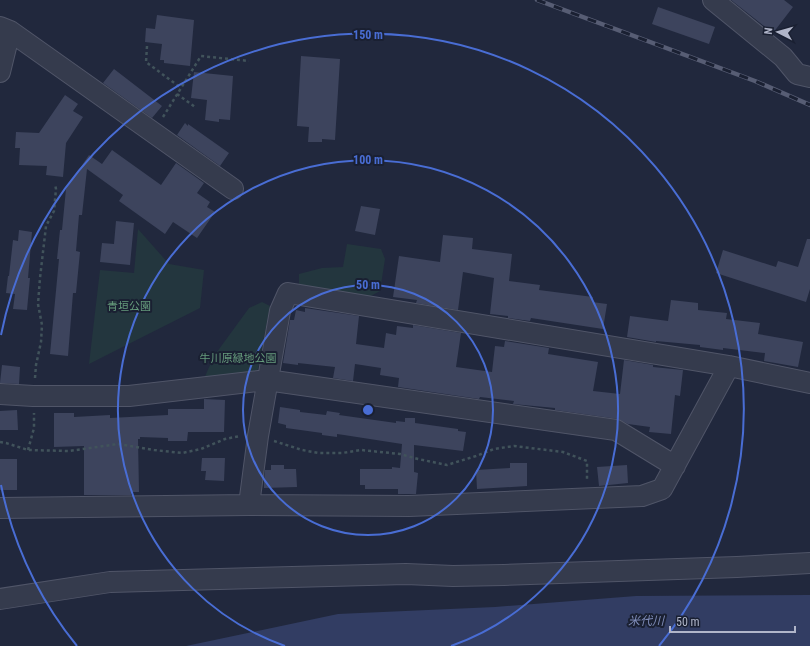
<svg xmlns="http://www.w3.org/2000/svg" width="810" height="646" font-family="'Roboto Condensed','Noto Sans JP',sans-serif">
<rect width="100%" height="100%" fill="#21283d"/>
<path fill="#23363e" d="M138,229l31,35 35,6 -4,38 -111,56 11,-94 34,3z
M347,244l34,5 4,10 -5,32 -11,6 -70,-11v-12l23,-6 21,-1z
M262,302l8,4 -12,63 -12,10 -43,2 11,-25 35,-48z"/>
<path fill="#323d63" d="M810,595v51h-624l152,-32 157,-7 141,-11z"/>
<path fill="#3d445d" d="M731,0h53l9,7 -20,26z
M658,7l57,20 -6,17 -57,-20z
M157,15l37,5 -4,46 -26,-3v-3h-4l2,-16 -17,-2 1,-14 9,1z
M301,56l39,3 -5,81 -13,-1v3h-14l1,-15 -12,-1z
M114,69l48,37 -10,12 -49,-35z
M194,72l39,4 -3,44 -11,-1v3l-14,-2 2,-20 -16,-2z
M65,95l13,9 -5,7 10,6 -17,26 -3,34 -17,-2 1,-9 -28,-1 1,-17h-5l1,-16 23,1z
M185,123l3,3v-2l41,29 -9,13 -43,-31z
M112,150l49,35 15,-22 28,20 -7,10 13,9 -3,5 8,5 -18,26 -24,-16 -8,12 -46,-33 4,-6 -36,-26 -5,46h-3l-3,36 4,1 -4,41h-3l-5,63 -18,-2 9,-95h-2l3,-29h2l4,-41 23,-34 13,9z
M361,206l19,3 -5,26 -20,-4z
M116,221l18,2 -4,42 -30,-3 2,-19 12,1z
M19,230l13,2 -4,46h2l-3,32 -14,-1 2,-15 -9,-1 2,-17h1l4,-36 5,1z
M443,235l30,3 -1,11 40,5 -3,27 31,4 -1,5 54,7 -1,5 15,2 -4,25 -72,-11 -1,3 -22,-3v-2l-18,-2 4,-36 -31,-6 -5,38 -42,-7 1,-3 -24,-3 6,-41 41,6z
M807,239h3v50l-4,13 -90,-29 7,-23 53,17 2,-6 20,6z
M671,300l27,3v7l29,3 -1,6 34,4 -2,11 45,8 -5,25 -34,-6 1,-8 -42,-5v2l-23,-3v-2l-44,-4v1l-29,-5 3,-21 38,5z
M305,308l54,8 -3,28 28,4 2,-15 10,2 1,-9 16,2v-3l48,8 -5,34 36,5 3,-26 9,1 1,-6 44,7 -1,6 50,8 -5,29 27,3 4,-34 29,5v2l30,3 -3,26 -5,-1 -4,39 -22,-2 1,-5 -22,-3 -10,-5 -63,-9v-2l-42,-4 1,-3 -34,-4 -1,2 -81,-12 1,-9 -19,-3 1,-7 -26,-4 -2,17 -20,-3 2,-11 -37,-4v2l-15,-2 7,-43h4l2,-10 9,2z
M2,365l18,2 -1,17 -19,-1z
M204,399l21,1 -1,32h-36l-1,9h-19v-3l-28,-1v2h-2l1,53h-7l-1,3h-47v-49l-30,1v-34h20v4l36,-2v3l58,-3v-6h36z
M280,407l20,3v2l26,3 1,-4 13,2 -1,2 57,8v-2l9,1v-4h10v5l43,6v2l8,1 -3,19 -49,-6v27l4,1 -2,21h-18v-5h-33v-4h-5v-16h32v-2l8,1 2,-24 -58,-9 -7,-1v3l-15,-2v-2l-36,-5v-3l-8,-2z
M17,410l1,20h-18v-19z
M202,458h23l-1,23 -19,-1 1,-9h-5z
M0,459h17v31h-17z
M510,463h17v23l-50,3 -1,-19 34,-2z
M271,465h13v4h12l1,18 -33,1v-8l1,-10h6z
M627,465l1,18 -29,3 -2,-19z"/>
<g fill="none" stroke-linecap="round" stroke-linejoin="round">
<defs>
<path id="minor" d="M713,0l70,57 14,17 13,3
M0,27l10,4 223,158
M0,72l10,-41
M0,394l33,2h96l138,-16 349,50 59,36
M249,505l9,-69 22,-125 8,-18 441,73 81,17
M0,508l249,-3 160,1 233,-10 20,-7 67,-123
M0,599l110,-17 296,-8 47,2 51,-1 233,-8 73,-4"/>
</defs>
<use href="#minor" stroke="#505568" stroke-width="22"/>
<path stroke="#41535b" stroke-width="2.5" stroke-dasharray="3 3" stroke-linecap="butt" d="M147,46l-1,16 35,26
M177,94l18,13
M163,117l38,-61 48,5
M35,378l1,-13 5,-23 1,-17 -4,-21 2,-26 6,-52 8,-15 2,-22 -1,-5
M274,441l28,9 17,3h23l19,-3 39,4 18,5 29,6 29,-9 18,-7 20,-3 49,6 24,9v20
M0,442l6,1 22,7 41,1 49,-7 36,6 28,3 19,-4 24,-10 15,-3
M28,450l6,-22v-15"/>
<use href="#minor" stroke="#353b4d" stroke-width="20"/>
<defs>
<path id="rail" d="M537,0l218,81 55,24"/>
</defs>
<use href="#rail" stroke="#575d74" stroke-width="4.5"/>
<use href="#rail" stroke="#1a2032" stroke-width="3" stroke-dasharray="9" stroke-linecap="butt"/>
</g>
<g fill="none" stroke="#496dd4" stroke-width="2">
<circle cx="368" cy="410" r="125"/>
<path d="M285 646A250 250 0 1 1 451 646"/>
<path d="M77 646A375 375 0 0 1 1 485M1 335A375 375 0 1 1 659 646"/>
</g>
<g text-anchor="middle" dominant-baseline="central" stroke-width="4" stroke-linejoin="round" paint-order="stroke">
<g font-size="11" fill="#669b7c" stroke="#1a2032">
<text x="129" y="306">青垣公園</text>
<text x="238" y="358">牛川原緑地公園</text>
</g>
<g font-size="12" font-style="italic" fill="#7e8bb7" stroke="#1a2032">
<text x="646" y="621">米代川</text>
</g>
</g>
<circle cx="368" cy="410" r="6" fill="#496dd4" stroke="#1a2032" stroke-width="2"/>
<g font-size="12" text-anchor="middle" font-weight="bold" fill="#496dd4" stroke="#1a2032" stroke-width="4" stroke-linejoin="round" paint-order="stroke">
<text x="368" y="39">150 m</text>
<text x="368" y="164">100 m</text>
<text x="368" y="289">50 m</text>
</g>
<g transform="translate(778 32) rotate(276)" stroke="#1a2032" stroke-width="3" paint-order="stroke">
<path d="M0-3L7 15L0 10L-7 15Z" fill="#b0b5c9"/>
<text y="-6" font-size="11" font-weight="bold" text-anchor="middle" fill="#b0b5c9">N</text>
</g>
<path d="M670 626v6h125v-6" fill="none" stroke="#b0b5c9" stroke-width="2"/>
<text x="676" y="626" font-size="12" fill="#b0b5c9" stroke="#1a2032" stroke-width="3" paint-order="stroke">50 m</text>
</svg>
